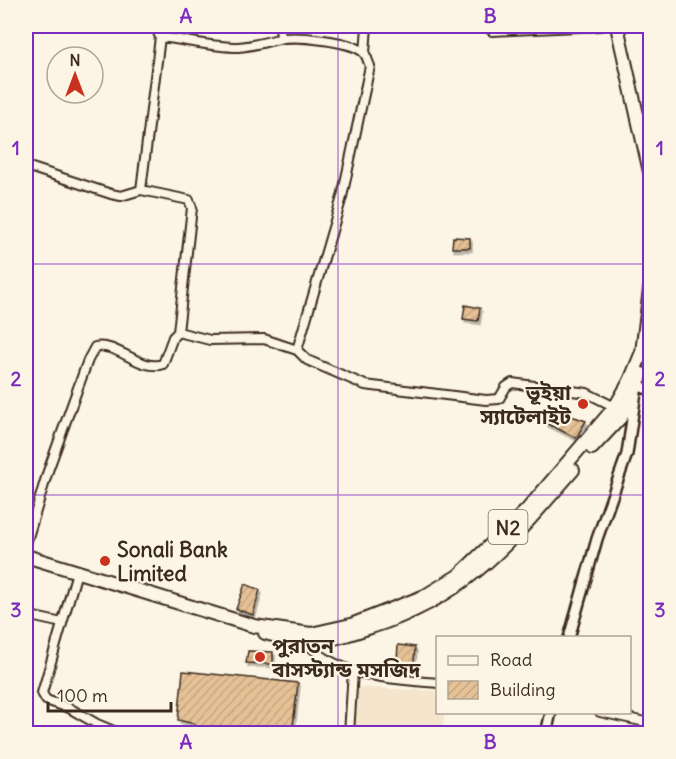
<svg xmlns="http://www.w3.org/2000/svg" width="676" height="759" font-family="Delius,'Noto Sans Bengali',sans-serif">
<defs>
<pattern id="building-hatch" width="6" height="6" patternUnits="userSpaceOnUse" patternTransform="scale(1.5)"><rect width="6" height="6" fill="#e6c196"/><path d="M-1 1l2-2M0 6l6-6M5 7l2-2" fill="none" stroke="#c6a681"/></pattern>
<filter id="shadow"><feDropShadow dx="2" dy="3.5" stdDeviation="0" flood-color="#0004"/></filter>
</defs>
<rect width="100%" height="100%" fill="#fcf5e5"/>
<filter id="ink" filterUnits="userSpaceOnUse"><feTurbulence type="fractalNoise" baseFrequency=".0167" numOctaves="2"/><feDisplacementMap in="SourceGraphic" scale="12" xChannelSelector="R" yChannelSelector="G"/><feConvolveMatrix kernelMatrix="1 2 1 2 8 2 1 2 1" color-interpolation-filters="sRGB"/></filter>
<g filter="url(#ink)">
<path fill="#f5e5cd" d="M354,687l83,4 1,21 6,1 -1,20 -91,1z"/>
<path fill="url(#building-hatch)" stroke="#3b2a1e" stroke-width="1.5" filter="url(#shadow)" d="M453,237l17,1v10h-18z
M465,305l15,3 -2,13 -15,-2z
M548,408l38,13 -10,17 -30,-15z
M245,584l15,6 -7,25 -17,-6z
M398,645l17,2 -2,28 -17,-2z
M248,651l25,1v12l-27,-1z
M183,671l115,12 -6,51h-95l-2,-10 -17,-4z"/>
<g fill="none" stroke-linecap="round" stroke-linejoin="round">
<defs>
<path id="minor" d="M155,26l5,11c26,3 52,10 78,10 15,-1 27,-5 41,-8 15,-4 75,2 85,14 3,3 4,9 6,13l-28,131 -45,153 10,10 58,25 121,15 13,-1 7,-12 6,-4 75,10 28,14
M280,26l1,12
M487,26l5,5 109,-5
M365,53l2,-27
M26,166l85,28 10,2 20,-6 48,10 3,8 -14,124 -5,5 -10,27c-22,8 -46,-22 -68,-17l-7,13 -40,111 -22,73
M141,190l19,-153
M178,332l32,8 54,-1 33,11
M77,572l-35,121 4,7 23,8 28,16 24,10
M26,615l36,8
M307,643c33,35 85,36 131,40
M600,712l50,11
M349,734l4,-63"/>
<path id="tertiary" d="M569,638l28,-99 30,-85 10,-69 13,5
M546,734l5,-22"/>
<path id="trunk" d="M617,26l33,146
M592,448l29,-31 21,-43
M26,556l228,70 57,8 40,-9 74,-29 33,-20 69,-66 88,-103 15,-26 12,-29 8,-63
M265,633c48,13 60,9 106,-6 96,-30 138,-84 202,-157"/>
</defs>
<use href="#minor" stroke="#3b2a1e" stroke-width="12"/>
<use href="#tertiary" stroke="#3b2a1e" stroke-width="14"/>
<use href="#trunk" stroke="#3b2a1e" stroke-width="16"/>
<use href="#minor" stroke="#fcf5e5" stroke-width="8"/>
<use href="#tertiary" stroke="#fcf5e5" stroke-width="9"/>
<use href="#trunk" stroke="#fcf5e5" stroke-width="12"/>
</g>
</g>
<path fill="none" stroke="#7b2cbf" stroke-width="1.5" stroke-opacity="0.55" d="M338,26v708M26,264h624M26,495h624"/>
<g fill="#c8321e" stroke="#fcf5e5" stroke-width="2">
<circle cx="583" cy="404" r="6"/>
<circle cx="105" cy="561" r="6"/>
<circle cx="260" cy="657" r="6"/>
</g>
<g text-anchor="middle" dominant-baseline="central" stroke-width="4.5" stroke-linejoin="round" paint-order="stroke">
<rect fill="#fcf5e5" stroke="#75675a" stroke-width="1.5" x="488.5" y="510" width="39" height="34" rx="4.5"/>
<g font-size="20" font-weight="bold" fill="#3b2a1e">
<text x="508" y="527">N2</text>
</g>
<g font-size="21" font-weight="bold" fill="#3b2a1e" stroke="#fcf5e5" text-anchor="start">
<text x="571" y="392" text-anchor="end">ভূইয়া<tspan x="571" dy="24">স্যাটেলাইট</tspan></text>
<text x="117" y="549">Sonali Bank<tspan x="117" dy="24">Limited</tspan></text>
<text x="272" y="645">পুরাতন<tspan x="272" dy="24">বাসস্ট্যান্ড মসজিদ</tspan></text>
</g>
</g>
<rect width="676" height="759" fill="none" stroke="#fcf5e5" stroke-width="66"/>
<rect x="436" y="636" width="195" height="78" fill="#fcf5e5" stroke="#afa495" stroke-width="1.5"/>
<rect x="448" y="656" width="30" height="9" fill="#fcf5e5" stroke="#afa495" stroke-width="1.5"/>
<text x="490" y="666" font-size="18" fill="#3b2a1e">Road</text>
<rect x="448" y="681" width="30" height="18" fill="url(#building-hatch)" stroke="#afa495" stroke-width="1.5"/>
<text x="490" y="696" font-size="18" fill="#3b2a1e">Building</text>
<g transform="translate(75 75)"><circle r="28" fill="#fcf5e5" stroke="#afa495" stroke-width="1.5"/>
<path d="M0-4.5L10 22L0 15L-10 22Z" fill="#c8321e"/>
<text y="-9" font-size="16" font-weight="bold" text-anchor="middle" fill="#3b2a1e">N</text>
</g>
<path d="M48 702v9h123v-9" fill="none" stroke="#3b2a1e" stroke-width="3"/>
<text x="57" y="702" font-size="18" fill="#3b2a1e" stroke="#fcf5e5" stroke-width="4.5" paint-order="stroke">100 m</text>
<rect x="33" y="33" width="610" height="693" fill="none" stroke="#7b2cbf" stroke-width="2"/>
<g font-size="20" text-anchor="middle" font-weight="bold" fill="#7b2cbf">
<text x="186" y="23">A</text>
<text x="490" y="23">B</text>
<text x="16" y="155">1</text>
<text x="660" y="155">1</text>
<text x="16" y="386">2</text>
<text x="660" y="386">2</text>
<text x="16" y="617">3</text>
<text x="660" y="617">3</text>
<text x="186" y="749">A</text>
<text x="490" y="749">B</text>
</g>
</svg>
